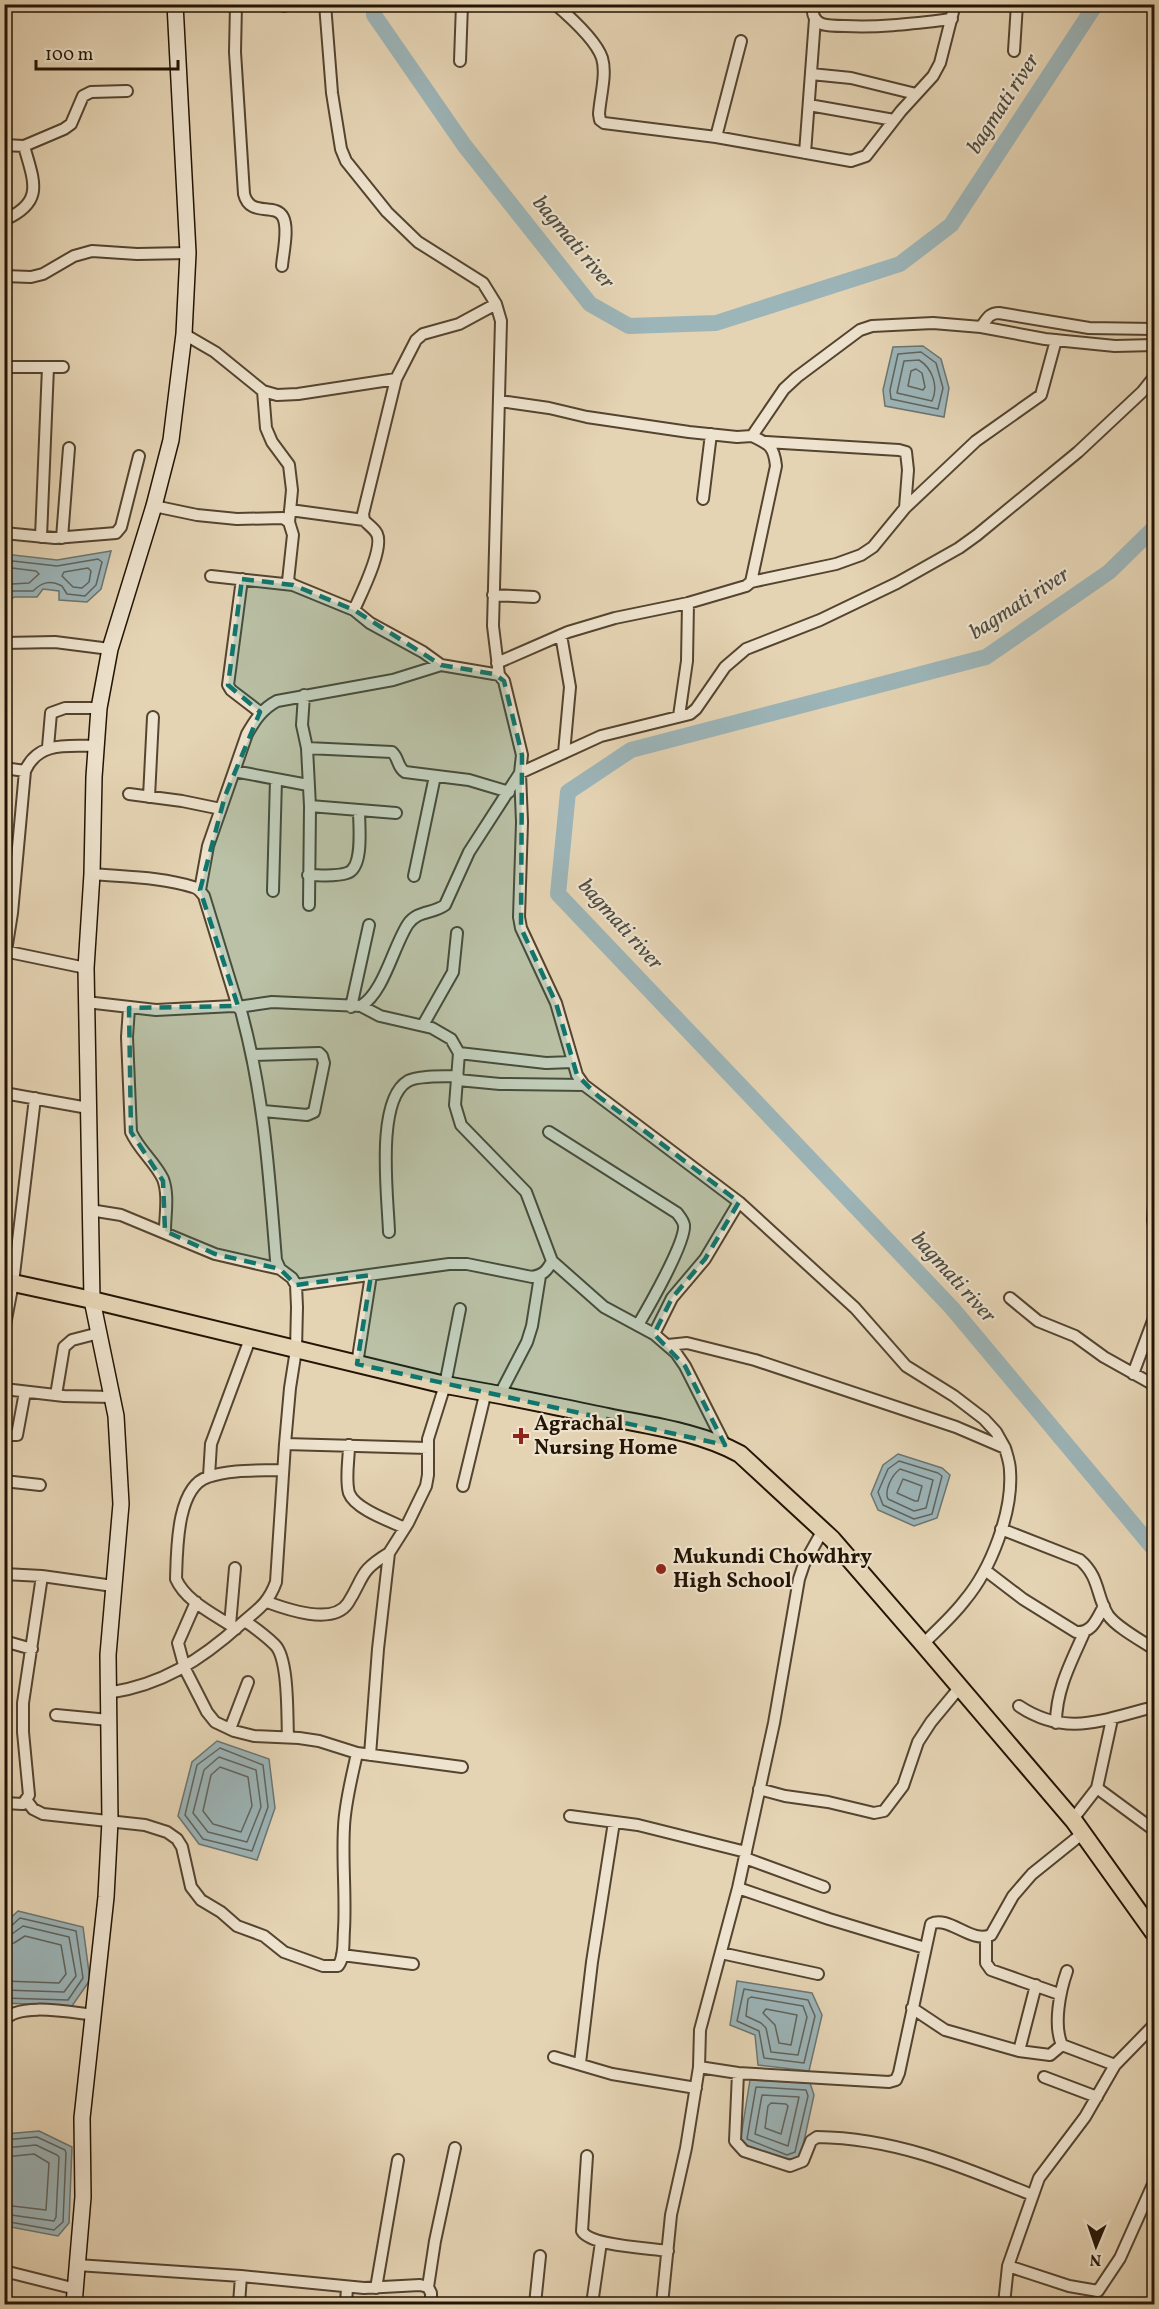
<svg xmlns="http://www.w3.org/2000/svg" width="1159" height="2309" font-family="Vollkorn,serif">
<rect width="100%" height="100%" fill="#e5d4b4"/>
<filter id="stains"><feTurbulence type="fractalNoise" baseFrequency=".00333" numOctaves="4"/><feColorMatrix values="0 0 0 0 .2 0 0 0 0 .09 0 0 0 0 .02 0 0 0 .5 -.17"/></filter>
<radialGradient id="worn" r=".72"><stop offset=".6" stop-color="#630" stop-opacity="0"/><stop offset="1" stop-color="#630" stop-opacity=".3"/></radialGradient>
<path fill="#9cb5b9" stroke="#6c7571" stroke-width="1.5" d="M923,346l18,13 8,29 -5,29 -59,-11 -2,-16 10,-43z
M111,551l-10,38 -14,13 -28,-2v-9l-16,-2 -6,8h-23l-9,8v-51l52,6z
M898,1454l44,14 8,7 -13,43 -23,8 -36,-16 -7,-16 12,-29z
M217,1741l52,18 6,49 -18,52 -58,-16 -21,-28 14,-54z
M18,1911l65,16 7,53 -18,26 -67,-3 -1,-79z
M737,1981l75,12 10,22 -13,56 -51,-6 -3,-30 -25,-10z
M750,2080l60,3 4,12 -13,60 -13,7 -48,-19z
M39,2131l33,16 -3,76 -11,13 -53,-10v-92z"/>
<g fill="none" stroke-linecap="round" stroke-linejoin="round">
<path stroke="#60645e" stroke-width="1.5" d="M921,352l15,11 7,25 -5,21 -47,-10 -1,-9 8,-36z
M919,360c13,8 20,26 13,41l-35,-8 7,-32z
M916,369l6,4 3,14 -2,3 -15,-4 3,-15z
M4,560l53,6 41,-7 4,3 -6,23 -11,11 -18,-2 -5,-8c-12,-6 -20,-4 -29,5h-20l-9,6
M4,567l32,4 3,3 -10,9 -17,1 -8,4
M88,568l3,3 -2,11 -7,6 -9,-1 -11,-11 2,-4z
M899,1461l39,12 4,3 -10,38 -18,5 -31,-14 -5,-13 10,-23z
M900,1469l33,11 -7,28 -12,3 -26,-12c-4,-9 4,-24 12,-30z
M903,1479l19,7 -4,15h-3l-18,-8z
M220,1748l43,17 5,42 -16,44 -49,-12 -18,-24 12,-50z
M219,1757l37,13 5,37 -14,35 -39,-10 -15,-19 11,-43z
M220,1767l28,10 4,29 -11,26 -28,-8 -10,-13 8,-36z
M4,1927h6l10,-9 56,13 7,47 -15,22 -64,-2
M4,1935l8,-1 11,-8 46,11 7,39 -12,16 -60,-2
M4,1944l10,-1 11,-7 36,9 5,29 -7,9 -55,-2
M744,1989l64,11 7,16 -11,47 -40,-5 -5,-27 -22,-10z
M751,1997l52,9 4,11 -9,38 -27,-3 -5,-24 -5,-5 -15,-7 2,-17z
M766,2009l31,6 -6,30 -12,-2 -4,-18 -12,-12z
M756,2087l50,3 2,6 -13,56 -8,3 -40,-16z
M762,2095l37,2 -11,49 -33,-12z
M771,2103l15,1 2,2 -7,28 -16,-6 3,-22z
M4,2140l33,-3 28,13 1,3 -3,69 -9,8 -50,-9
M4,2148l32,-3 21,10 2,2 -3,60 -2,4 -50,-7
M4,2157l30,-3 15,9 -3,47 -42,-5"/>
<path stroke="#9cb5b9" stroke-width="16" d="M375,4l-1,11 90,130 126,159 39,22 87,-3 184,-59 51,-39 145,-221
M1154,528l-45,44 -123,85 -355,93 -63,42 -10,102 394,414 202,241"/>
<defs>
<path id="street" d="M236,4l-1,48 9,142c6,24 31,8 39,23 6,12 0,36 -1,49
M284,4v2
M325,4l7,89 9,56 5,12 41,51 31,30 65,41 13,21 5,17 -8,305 6,49
M555,4c14,12 41,36 47,54 5,16 -2,39 -3,56l1,6 4,3 112,14 135,24 15,-5 35,-45 32,-35 7,-13 15,-59
M813,4c-1,9 0,16 9,20 6,2 16,2 23,2 36,2 72,-3 107,-7
M1014,51l3,-47
M460,61l2,-57
M811,74l40,4 65,16
M809,105l85,15
M716,137l25,-96
M4,145l20,1 40,-17 7,-5 12,-28 8,-4 36,-1
M805,153l10,-134
M4,220c41,-18 30,-38 20,-74
M4,276l27,1 12,-3 31,-18 18,-5 45,3 51,-1
M981,327c6,-8 8,-14 18,-14l90,15 65,1
M184,334l31,18 48,39 14,4 21,-1 98,-15
M4,367h59
M263,391l3,37 6,14 17,23 3,25 -3,32
M500,401l49,7 38,9 102,15 48,5 15,-1 32,-47 13,-12 63,-47 12,-4 61,-3 48,4 64,12 70,7 39,-1
M766,442l133,8 7,2 2,18 -3,38
M703,499l8,-65
M154,506l43,9 40,4 46,-1 6,4 4,13 -5,46 5,4 61,25 16,13 53,29 18,13
M290,510l74,10
M4,533l51,5 61,-5 5,-6 18,-71
M41,537l7,-170
M62,538l7,-90
M211,576l82,9
M242,579l-14,106 3,5 30,23
M751,582l85,-18 25,-9 12,-8 32,-39 71,-67 65,-46 15,-55
M493,595l41,2
M354,610c7,-16 30,-61 23,-76 -3,-6 -9,-9 -13,-14l-1,-6 33,-135 20,-39 7,-6 36,-10 37,-20
M561,635l9,52 -6,66
M4,643l51,-1 55,7
M497,663l71,-31 47,-14 73,-15 58,-17 5,-4 25,-116c-2,-20 -7,-22 -24,-30
M304,695l-2,30 5,23 3,58 -1,99
M679,716l8,-55 1,-58
M48,747l3,-34 14,-5h34
M307,748l85,4c7,6 5,15 13,20l64,8 40,12
M4,768l21,3
M234,771l74,14
M129,794l53,7 39,8
M149,797l4,-80
M310,806l86,7
M92,874c33,3 70,3 101,13 5,1 8,5 11,9l34,111 34,-5 89,4c23,-14 32,-59 47,-82 10,-14 25,-10 37,-19l24,-53 51,-79 2,-18 -18,-74 -5,-6 -5,-1 -53,-9 -48,15 -116,21c-15,8 -22,19 -30,33l-39,112 -8,44
M308,875c12,0 28,2 39,-2 17,-5 12,-47 12,-62
M414,876l21,-100
M273,891l3,-112
M4,951l82,17
M6,951l6,-38 13,-142c13,-30 43,-25 71,-25
M86,1002l70,8 77,-4 5,1 3,4c23,84 28,162 35,249l4,9 12,9 4,7 1,22 -1,43 -6,38 -5,56 -9,138c-8,22 -18,27 -35,42 -40,36 -79,61 -133,69
M361,1006l19,10 52,12 19,11 8,14 -4,52 6,20 65,67 26,69 52,46 50,27 22,19 9,13 40,79
M351,1007l18,-82
M129,1008l-2,29 4,95c8,18 24,30 32,47 6,16 2,36 2,52
M423,1025l30,-53 4,-39
M459,1053l87,10 27,-1
M253,1055l66,-2 3,3 2,7 -10,49 -7,3 -44,-4
M458,1080l42,4 84,1
M4,1093l84,15
M549,1132l128,81c3,4 6,7 7,12 2,17 -36,83 -46,100
M1154,1202l-1,18 1,7
M90,1210l31,5 94,39 65,15
M389,1232c-1,-34 -14,-132 19,-151 11,-6 37,-4 50,-5
M296,1285l153,-21h18l65,13c11,-2 15,-6 20,-16
M1010,1298l28,23 37,15 29,21 50,28
M4,1330l9,-47 22,-185
M654,1334l18,-36 33,-39 34,-57
M668,1345l19,-2 68,17 201,67 49,21c2,7 5,15 5,23 3,41 -19,98 -45,129 -12,16 -28,30 -42,44
M357,1364l14,-89
M1133,1374l21,-56
M4,1389l60,7 49,1
M500,1394l27,-52 5,-16 8,-50
M56,1395l8,-48 8,-7 27,-7
M4,1435h13l8,-43
M285,1444l143,4
M349,1445c0,15 -4,34 0,48 6,16 41,28 56,35
M1005,1448l-9,-16 -12,-13 -30,-23 -48,-30 -51,-58 -116,-106 -155,-117 -7,-10 -21,-72 -35,-75 -2,-11 3,-95 -2,-49 81,-37 89,-22 6,-5 29,-42 21,-18 74,-29 77,-37 62,-35 18,-13 101,-83 64,-60 12,-15
M209,1476l2,-32 39,-105
M4,1481l36,4
M463,1486l23,-95
M1001,1529l79,31c20,17 16,36 28,55 8,12 34,26 46,34
M985,1570l38,29 53,33c17,1 21,-14 28,-26
M4,1574l38,2 71,10
M196,1602l-18,41 7,26 22,43 8,10 19,9 20,5 45,2 20,3 38,12 105,14
M267,1602c19,7 66,24 81,1 17,-27 10,-31 41,-50
M245,1621c10,7 21,15 30,24 14,14 12,72 13,92
M230,1625l5,-57
M236,1629c-20,-14 -50,-27 -60,-50 1,-27 0,-92 32,-102 23,-8 51,-6 75,-7
M4,1641l28,8
M1019,1706c48,32 85,13 135,1
M56,1715l53,5
M1056,1723c0,-33 15,-61 28,-90
M230,1729l18,-47
M370,1755l8,-106 11,-96 19,-30 18,-37 2,-11v-36l17,-54 15,-76
M1097,1788l57,42
M759,1789l26,7 43,6 46,11 10,-2 19,-25 15,-44 13,-20 29,-35
M27,1801l6,8 10,5 102,11 22,7 10,7 5,8 9,40 10,13 20,12 16,14 27,10 20,16 39,14h15c7,-9 5,-25 6,-36 2,-34 -2,-69 0,-103 1,-25 8,-50 13,-74
M4,1803l19,1 6,-9 -6,-63v-29l19,-127
M570,1816l68,9 108,27
M1073,1819l24,-31 15,-69
M745,1858l79,29
M738,1888l91,31 96,29
M986,1938v25l5,7 68,24
M721,1953l97,21
M342,1955l71,9
M1067,1971c-7,20 -14,54 -5,74l53,20
M912,2008l33,22 74,21 31,4 12,-10
M4,2021c13,-20 70,-8 91,-6
M1019,2051l17,-66
M554,2057l58,17 84,14
M580,2063l12,-101 22,-140
M699,2067l39,6 151,9 7,-2 3,-7 32,-149c18,-9 40,20 60,11l22,-39 19,-22 51,-41
M738,2073l-3,68 9,10 46,15 13,-5 8,-20 6,-4c78,1 144,29 215,58
M1044,2077l53,20
M587,2156l-5,75c8,15 68,17 86,20
M77,2265l164,11 123,12 56,-3 8,2 3,6v11
M1008,2266l61,20 29,5 22,-33 34,-76
M4,2271l72,18
M428,2287l7,-46 20,-93
M376,2288l22,-128
M239,2304l2,-28
M346,2304l1,-17
M535,2304l5,-48
M592,2304l9,-62
M662,2304l9,-89 15,-67 13,-81 1,-37 38,-142 36,-165 25,-144 5,-15 19,-34
M1004,2304l4,-38 31,-88 46,-61 30,-52 39,-40"/>
<path id="secondary" d="M74,2304l9,-107 -1,-79 24,-221 4,-76 -2,-166 13,-151 -5,-88 -24,-116 -6,-332 6,-94 2,-97 5,-69 11,-59 44,-143 17,-66 13,-106 4,-81 -13,-249"/>
<path id="primary" d="M4,1281l88,19 353,85c55,9 108,21 163,32 44,9 92,15 132,37l92,85 91,105 151,177 80,112"/>
</defs>
<use href="#street" stroke="#544430" stroke-width="14"/>
<use href="#secondary" stroke="#231404" stroke-width="18"/>
<use href="#primary" stroke="#231404" stroke-width="20"/>
<use href="#street" stroke="#eee3ce" stroke-width="10"/>
<use href="#secondary" stroke="#eee3ce" stroke-width="15"/>
<use href="#primary" stroke="#e5d4b4" stroke-width="16"/>
</g>
<path fill="#0f766e" fill-opacity="0.2" stroke="#0f766e" stroke-width="4.5" stroke-dasharray="12 8" stroke-linejoin="round" d="M242,579l51,6 61,25 87,55 53,9 10,7 18,74 -1,173 35,75 21,72 21,21 141,106 -34,57 -33,39 -18,36 31,32 40,79 -368,-81 14,-89 -75,10 -16,-16 -65,-15 -50,-23 -2,-50 -32,-49 -2,-124 109,-2 -38,-116 25,-94 35,-84 -32,-27z"/>
<g fill="#8f2418" stroke="#eee3ce" stroke-width="2">
<path d="M518 1427h6v6h6v6h-6v6h-6v-6h-6v-6h6z"/>
<circle cx="661" cy="1569" r="6"/>
</g>
<g text-anchor="middle" dominant-baseline="central" stroke-width="4.5" stroke-linejoin="round" paint-order="stroke">
<g font-size="21" font-weight="bold" fill="#231404" stroke="#eee3ce" text-anchor="start">
<text x="534" y="1424">Agrachal<tspan x="534" dy="24">Nursing Home</tspan></text>
<text x="673" y="1557">Mukundi Chowdhry<tspan x="673" dy="24">High School</tspan></text>
</g>
<g font-size="22" font-style="italic" fill="#4d4c43" stroke="#eee3ce">
<text transform="translate(1004 104) rotate(-57)">bagmati river</text>
<text transform="translate(573 243) rotate(50)">bagmati river</text>
<text transform="translate(1020 604) rotate(-33)">bagmati river</text>
<text transform="translate(620 925) rotate(48)">bagmati river</text>
<text transform="translate(953 1278) rotate(48)">bagmati river</text>
</g>
</g>
<rect width="1159" height="2309" fill="none" stroke="#e5d4b4" stroke-width="24"/>
<rect x="6" y="6" width="1147" height="2297" fill="none" stroke="#231404" stroke-width="3"/>
<rect x="12" y="12" width="1135" height="2285" fill="none" stroke="#231404" stroke-width="1.5"/>
<g transform="translate(1096 2246) rotate(182)" stroke="#eee3ce" stroke-width="4.5" paint-order="stroke">
<path d="M0-4.5L10 22L0 15L-10 22Z" fill="#231404"/>
<text y="-9" font-size="16" font-weight="bold" text-anchor="middle" fill="#231404">N</text>
</g>
<path d="M36 60v9h142v-9" fill="none" stroke="#231404" stroke-width="3"/>
<text x="45" y="60" font-size="18" fill="#231404" stroke="#eee3ce" stroke-width="4.5" paint-order="stroke">100 m</text>
<rect width="100%" height="100%" filter="url(#stains)"/>
<rect width="100%" height="100%" fill="url(#worn)"/>
</svg>
